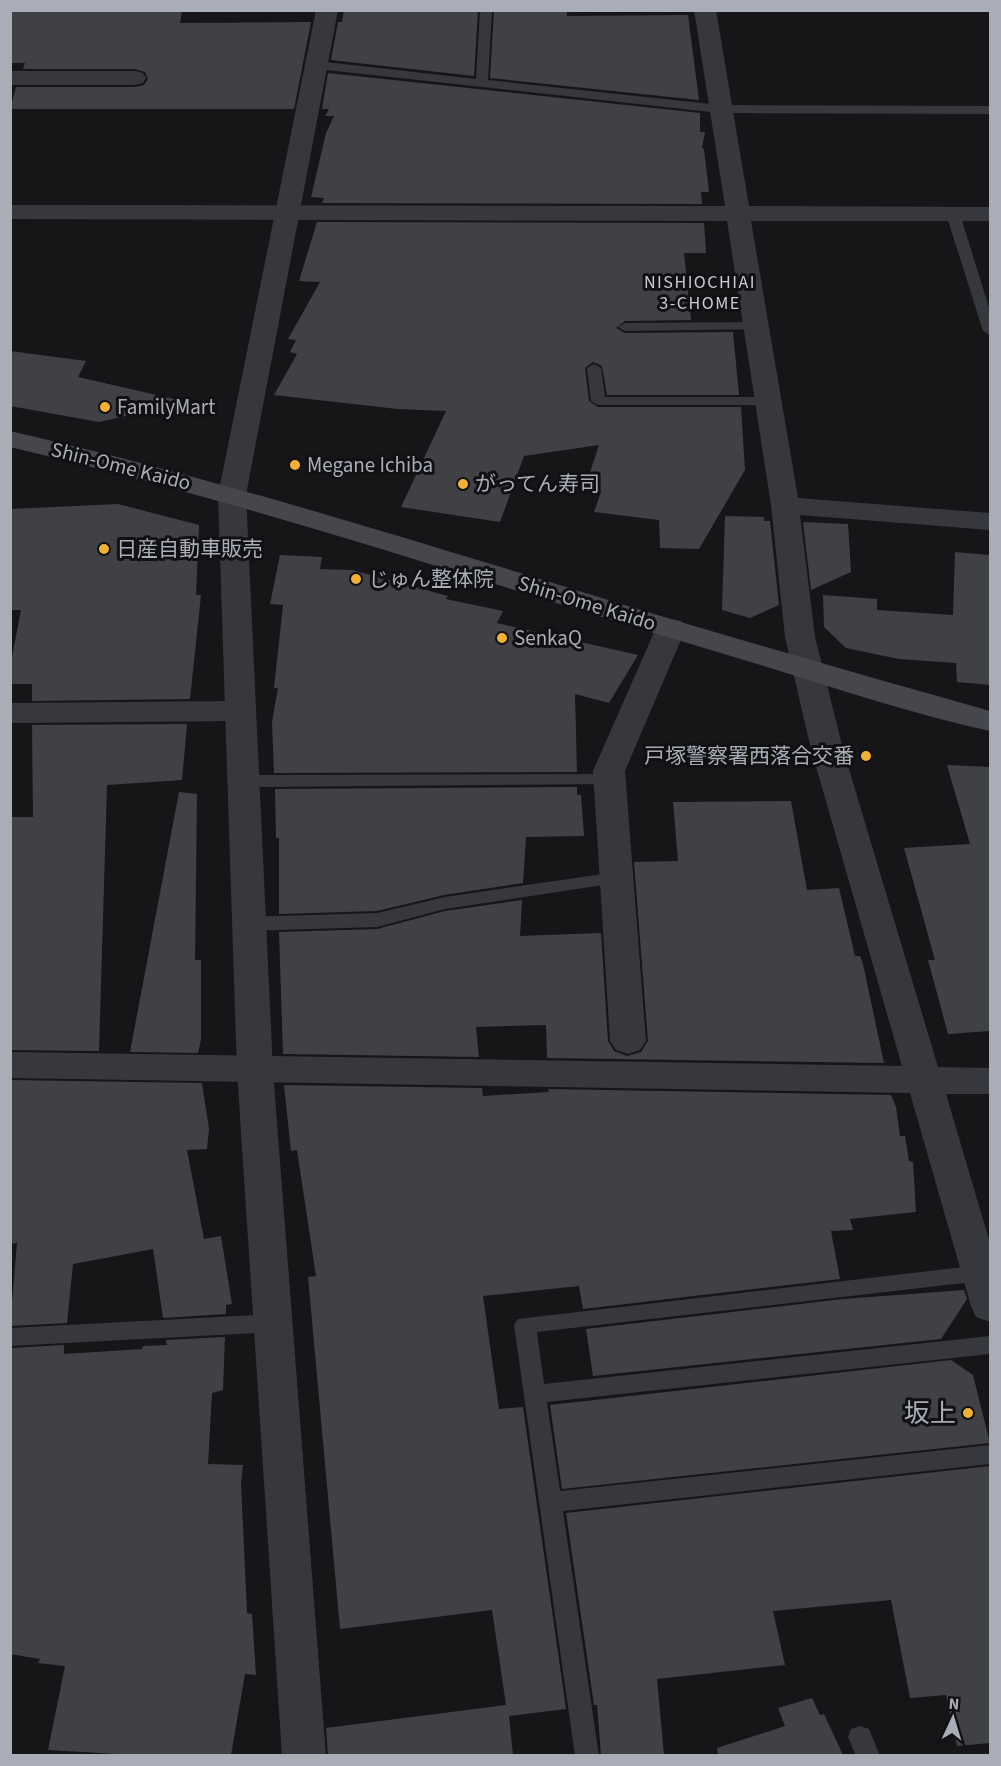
<svg xmlns="http://www.w3.org/2000/svg" width="1001" height="1766" font-family="'Source Sans 3','Noto Sans JP',sans-serif">
<rect width="100%" height="100%" fill="#161618"/>
<path fill="#404145" d="M28,10l154,1 -2,12 131,-1 -17,87h-284l6,-22h119l9,-2 4,-6 -3,-7 -10,-3h-112l2,-6h-15v-51z
M344,10h134l-4,66 -143,-16 7,-38h4z
M494,10h73v6l121,-1 11,85 -209,-22z
M328,73l372,40v19h5l-3,16 2,1 5,43h-8l1,12 -380,-1 2,-5 -13,-1 15,-64 8,-17h-9l4,-7h-7z
M317,222l387,1 2,30h-22l7,67 -66,1 -9,7 9,5 108,-1 6,63h-132l-5,-29 -9,-4 -8,6 4,33 9,6h143l4,63 -46,79 -39,-1 -1,-28 -65,-8 7,-20 -17,-2 15,-45 -75,11 -24,66 -99,-15 45,-96 -49,-2 -123,-14 23,-41 -7,-2 6,-12 -8,-1 32,-57 -21,-1z
M10,351l76,10 -8,16 109,25 -88,20 -89,-16z
M118,504l81,21 -3,70h5l-11,104 -158,2v-17h-22v-17l11,-57h-11v-101z
M725,516l39,1v4h6l9,84 -29,13 -28,-8z
M803,522l45,2 3,48 -40,18z
M955,552l35,3v130l-33,-3 -1,-19 -57,-4 -53,-11 -22,-21 -1,-32 54,4v11l76,5z
M280,555l42,2 -2,12 32,1 96,26 -2,3 57,12 -6,12 141,32 -29,48 -34,-9 2,78 -303,1 -2,-51 6,-34h-4l9,-83 -13,-1z
M187,724l-5,56 -75,5 -8,266 -89,-1v-233h23l-1,-92z
M947,765l43,2v264l-42,3 -20,-74h7l-31,-112 66,-4z
M577,787v8h4l3,41 -58,1 -3,46 -79,12 -67,16 -98,3v-76h-3l-1,-49z
M179,792l18,2 -2,166h6v80l-3,13 -68,-1z
M791,801l16,89 32,-2 16,68h5l3,8 21,99 -337,-5 -1,-33 -70,2 3,30 -196,-3 -4,-122 98,-3 68,-18 77,-11 -2,36 81,-3 7,108 6,10 13,5 14,-4 7,-11 -14,-179 44,-1 -5,-59z
M10,1080l192,3 7,46 -2,20 -20,1 17,89 17,-3 11,68 -6,1v9l-63,4 -10,-69 -80,15 -6,59 -57,3 7,-83 -7,1z
M284,1085l198,3 1,8 66,-4 -1,-3 343,6 5,12 4,29h5l4,25 4,1 3,50 -66,7 3,11 -22,1 9,48 -257,30 -4,-23 -96,10 16,113 24,-2 43,302 -57,7 4,39h-185l-2,-27 180,-23 -14,-95 -152,19 -32,-352 8,-1 -19,-126 -6,1z
M964,1290l3,9 -26,40 -348,37 -7,-47 257,-30z
M225,1337l-2,53 -11,3 -4,71 35,1 -2,19 6,129 5,1 4,61 -11,-1 -14,81h-96l-87,-5 17,-84 -27,-3 2,-4 -30,-5v-306l54,-3v9l78,-5 1,-3 24,-1 -1,-5z
M951,1360l22,15 17,68 -428,46 -12,-84z
M990,1466v277l-33,3 -11,-51 -36,3 -19,-98 -118,11 12,54 -128,14 7,76h-63l-4,-50h-3l-28,-192z
M812,1698l8,17 4,-1 19,41h-125l-1,-7 68,-22 -7,-18z"/>
<g fill="none" stroke-linecap="round" stroke-linejoin="round">
<path fill="#37383d" fill-rule="evenodd" d="M480,10h12l-4,70 232,25 270,1v8l-270,-1 -403,-44 -6,-4 6,-4 159,18z
M953,210l7,4 30,97v24l-7,-4 -37,-117z
M757,322l5,1v6l-137,2 -7,-4 7,-4z
M594,364l7,4 4,29h164l7,4 -7,4h-171l-7,-4 -4,-33z
M610,774l6,2 3,4 -3,4 -373,3 -9,-6 9,-6z
M617,872l6,2 3,4 -3,4 -178,27 -68,18 -129,4 -6,-2 -3,-5 3,-5 6,-2 129,-4 68,-16z
M981,1265l7,2 2,4 -2,8 -7,2 -444,51 7,52 446,-48v18l-443,48 13,89 430,-46v19l-427,47 36,245h-24l-61,-431 4,-6z
M274,1314l7,3 4,6 -4,6 -7,3 -264,14v-18z
M860,1726l9,3 11,27h-24l-8,-19 3,-8z"/>
<path fill="#37383d" fill-rule="evenodd" d="M694,10h22l33,196 241,1v14h-239l47,277 192,15v17l-190,-15 15,122 28,112 95,318 52,1v26h-44l44,149v79l-14,-5 -5,-11 -61,-213 -900,-15v-26l892,14 -91,-317 -26,-112 -14,-132 -44,-284 -717,-2v-14l715,1z
M10,71h125l8,2 3,5 -3,5 -8,2h-125z
M671,619l10,2 5,7 -61,143 21,270 -6,9 -12,4 -12,-4 -6,-9 -17,-270 63,-143 5,-7z
M240,701l11,3 4,7 -4,7 -11,3 -230,2v-20z"/>
<path fill="#37383d" fill-rule="evenodd" d="M316,10h22l-92,485 27,576 53,685h-44l-45,-685 -19,-576z"/>
<path fill="#45474d" fill-rule="evenodd" d="M10,431c184,42 363,97 543,152 145,45 291,87 437,128v20c-84,-18 -172,-49 -256,-74 -240,-71 -479,-153 -724,-210z"/>
</g>
<g fill="#f2b134" stroke="#111113" stroke-width="2">
<circle cx="105" cy="407" r="6"/>
<circle cx="295" cy="465" r="6"/>
<circle cx="463" cy="484" r="6"/>
<circle cx="104" cy="549" r="6"/>
<circle cx="356" cy="579" r="6"/>
<circle cx="502" cy="638" r="6"/>
<circle cx="866" cy="756" r="6"/>
<circle cx="968" cy="1413" r="6"/>
</g>
<g text-anchor="middle" dominant-baseline="central" stroke-width="6" stroke-linejoin="round" paint-order="stroke">
<g font-size="18" letter-spacing="1.5" fill="#c9ccd4" stroke="#111113">
<text x="700" y="282">NISHIOCHIAI<tspan x="700" dy="21">3-CHOME</tspan></text>
</g>
<g font-size="21" fill="#a8adb8" stroke="#111113" text-anchor="start">
<text x="117" y="407">FamilyMart</text>
<text x="307" y="465">Megane Ichiba</text>
<text x="475" y="484">がってん寿司</text>
<text x="116" y="549">日産自動車販売</text>
<text x="368" y="579">じゅん整体院</text>
<text x="514" y="638">SenkaQ</text>
<text x="854" y="756" text-anchor="end">戸塚警察署西落合交番</text>
</g>
<g font-size="21" fill="#a8adb8" stroke="#111113">
<text transform="translate(121 466) rotate(14)">Shin-Ome Kaido</text>
<text transform="translate(587 603) rotate(17)">Shin-Ome Kaido</text>
</g>
<g font-size="26" fill="#a8adb8" stroke="#111113" text-anchor="end">
<text x="956" y="1413">坂上</text>
</g>
</g>
<rect width="1001" height="1766" fill="none" stroke="#a8adb8" stroke-width="24"/>
<g transform="translate(953 1718) rotate(4)" stroke="#111113" stroke-width="4.5" paint-order="stroke">
<path d="M0-4.5L10 22L0 15L-10 22Z" fill="#a8adb8"/>
<text y="-9" font-size="16" font-weight="bold" text-anchor="middle" fill="#a8adb8">N</text>
</g>
</svg>
